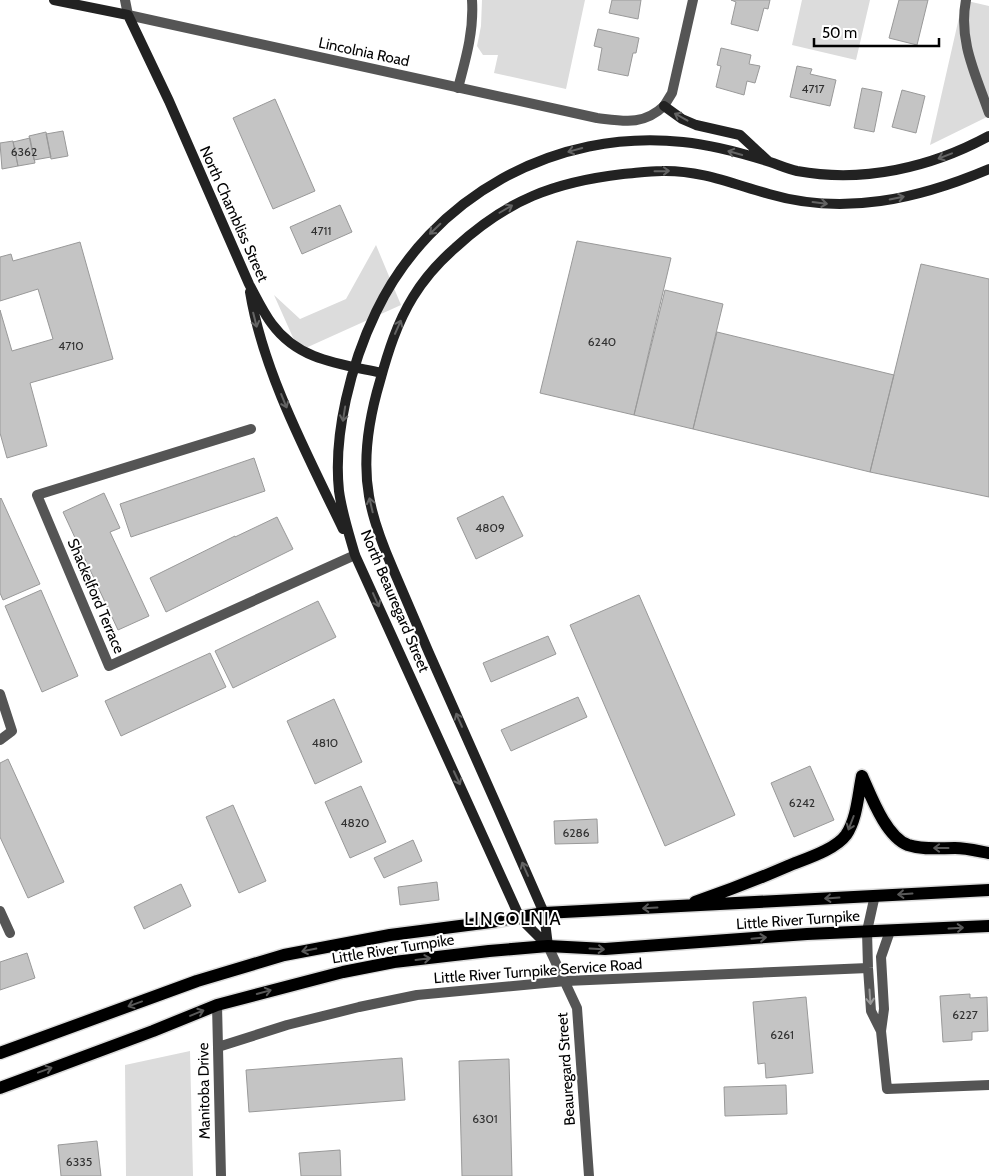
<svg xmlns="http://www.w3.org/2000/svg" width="989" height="1176" font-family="Cabin,sans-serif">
<rect width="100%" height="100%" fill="#fff"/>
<path fill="#dcdcdc" d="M482,0h103l-19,89 -72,-16 4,-18h-15l-6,-9 4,-20z
M802,0h68l-14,60 -64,-15z
M963,0l26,6v110l-59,29z
M376,245l25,60 -102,46 -25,-56 26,24 46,-20z
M190,1051l3,125h-67l-1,-111z"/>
<path fill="#c4c4c4" stroke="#999" d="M612,0h29l-3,19 -29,-6z
M731,0h39l-2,9 -4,-1 -6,23 -27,-7 5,-22z
M899,0h29l-11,45 -28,-7z
M598,29l41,9 -3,15h-3l-5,23 -30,-6 4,-22 -8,-2z
M721,48l30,7 -2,9 11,2 -5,17 -8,-2 -3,14 -28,-8 5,-21 -4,-1z
M797,66l15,3 -2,5 26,6 -6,26 -40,-9z
M862,88l20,4 -8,40 -20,-4z
M902,90l23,6 -9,37 -24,-6z
M275,99l40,92 -42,18 -40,-91z
M63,131l5,25 -17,3 -5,-25z
M46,132l5,25 -17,3 -5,-24z
M30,138l5,25 -17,3 -5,-24z
M13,141l5,25 -16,3 -2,-26z
M340,205l12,27 -50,22 -12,-27z
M577,241l94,17 -37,157 -94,-22z
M80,242l33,117 -83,24 17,63 -40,12 -7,-25v-123l12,41 41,-12 -15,-50 -38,12v-44l11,-3 2,7z
M921,264l68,15v218l-119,-25z
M665,290l58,14 -30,125 -59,-14z
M717,332l177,43 -24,97 -177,-43z
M254,458l11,33 -134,46 -11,-33z
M104,493l16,35 -10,4 39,84 -31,14 -55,-118z
M503,496l20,40 -47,23 -19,-41z
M1,498l39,86 -37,16 -3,-7v-94z
M277,517l16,32 -127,63 -16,-34 85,-42v1z
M41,590l37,86 -36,16 -37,-86z
M639,595l96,220 -70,31 -95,-221z
M318,601l18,36 -103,51 -18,-37z
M548,636l8,18 -65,28 -8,-19z
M210,653l16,34 -105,49 -16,-35z
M578,697l9,20 -76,34 -10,-21z
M334,699l28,63 -47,22 -28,-63z
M8,759l56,123 -36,16 -28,-61v-74z
M810,766l24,54 -40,17 -23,-54z
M361,786l25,56 -36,16 -25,-56z
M233,805l33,76 -27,12 -33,-76z
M597,819l1,24 -43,1 -1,-23z
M413,840l9,21 -38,17 -10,-20z
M437,882l2,18 -39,5 -2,-18z
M181,884l10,22 -47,23 -10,-22z
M27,953l8,25 -35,12v-28z
M970,994v4l17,-1 1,34 -16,1v8l-29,2 -3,-46z
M806,997l7,76 -47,5 -1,-15 -7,1 -5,-62z
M402,1058l3,42 -156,12 -3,-42z
M509,1059l3,117h-50l-3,-115z
M786,1085l1,29 -62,2 -1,-29z
M97,1141l4,35h-40l-3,-31z
M340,1150l1,26h-40l-2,-23z"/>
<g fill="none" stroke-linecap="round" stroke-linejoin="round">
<defs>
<path id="primary" d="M862,776c9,20 24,61 46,69 15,5 31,3 47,3 11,0 23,3 34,5
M695,902c32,-11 63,-23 93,-36 17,-7 47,-16 58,-31 11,-16 12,-40 16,-59
M0,1053l197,-72 87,-26 106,-20 101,-13 53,-9 445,-23
M0,1088l153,-57 64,-26 126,-33 51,-10 95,-11 59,-5 57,3 202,-15 182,-8"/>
</defs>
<use href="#primary" stroke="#dbdbdb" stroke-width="15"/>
<path stroke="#555" stroke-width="10" d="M125,0l3,15
M966,0c-8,41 10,75 23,113
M458,88c8,-30 16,-57 14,-88
M664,106l8,-13 21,-93
M251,429l-214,66 72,171 246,-111
M0,694l12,37 -12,9
M875,895l-8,36 1,37 3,43 10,20
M0,911l10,22
M890,931l-9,26 3,52 -3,22 6,58 102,-4
M548,946l29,62 12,168
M217,1005l4,171
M218,1047l69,-22 72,-18 58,-12 149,-14 302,-13"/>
<path stroke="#555" stroke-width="10" d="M128,15l469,103c26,3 46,8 67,-12"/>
<path stroke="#222" stroke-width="10" d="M54,0l74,15 41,86 80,183c7,13 14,28 23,40 27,37 69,40 110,49
M664,106l18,13 14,6 44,10 28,26
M250,292c13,80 58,164 93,237
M548,946l-28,-28 -165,-363c-6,-21 -13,-42 -16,-64 -6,-57 12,-127 37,-179 55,-115 179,-184 307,-170 29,3 59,11 87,20 9,3 18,7 27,9 66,12 133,-3 192,-35
M548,946l-4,-33c-38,-87 -76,-173 -115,-260 -12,-28 -24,-56 -36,-84 -10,-23 -20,-48 -24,-73 -7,-39 0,-78 11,-115 8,-29 17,-58 33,-84 11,-18 26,-35 42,-49 52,-48 99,-66 168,-74 13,-1 26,-3 39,-3 38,-1 71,13 107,23 75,22 149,5 220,-25"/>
<use href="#primary" stroke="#000" stroke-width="12"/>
</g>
<defs><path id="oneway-shaft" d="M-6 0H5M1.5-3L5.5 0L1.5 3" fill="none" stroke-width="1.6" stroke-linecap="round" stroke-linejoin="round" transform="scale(1.25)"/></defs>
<g stroke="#646464">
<use href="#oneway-shaft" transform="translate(681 117) rotate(-151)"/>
<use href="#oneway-shaft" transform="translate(575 150) rotate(165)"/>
<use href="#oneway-shaft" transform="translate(735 153) rotate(-164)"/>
<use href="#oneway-shaft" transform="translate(945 156) rotate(159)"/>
<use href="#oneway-shaft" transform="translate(662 171) rotate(-1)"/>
<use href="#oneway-shaft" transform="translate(897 198) rotate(-12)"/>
<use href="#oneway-shaft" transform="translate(820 203) rotate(7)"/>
<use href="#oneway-shaft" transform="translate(506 209) rotate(-30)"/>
<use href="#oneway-shaft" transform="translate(435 229) rotate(136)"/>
<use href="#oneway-shaft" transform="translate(255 320) rotate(76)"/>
<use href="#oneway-shaft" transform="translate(398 327) rotate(-66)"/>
<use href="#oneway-shaft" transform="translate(284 401) rotate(68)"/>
<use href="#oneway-shaft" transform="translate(344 414) rotate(99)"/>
<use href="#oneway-shaft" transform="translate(371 505) rotate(-103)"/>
<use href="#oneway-shaft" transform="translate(376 600) rotate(66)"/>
<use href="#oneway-shaft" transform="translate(459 720) rotate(-114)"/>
<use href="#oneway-shaft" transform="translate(457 778) rotate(65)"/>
<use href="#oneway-shaft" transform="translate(525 869) rotate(-114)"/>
</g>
<g stroke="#595959">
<use href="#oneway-shaft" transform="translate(851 823) rotate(111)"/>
<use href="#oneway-shaft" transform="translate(941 848) rotate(-180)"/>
<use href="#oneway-shaft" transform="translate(905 894) rotate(176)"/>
<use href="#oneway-shaft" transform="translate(832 898) rotate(176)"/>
<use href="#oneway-shaft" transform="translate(650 908) rotate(177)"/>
<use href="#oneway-shaft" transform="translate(956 928) rotate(-3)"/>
<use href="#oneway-shaft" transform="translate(759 938) rotate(-5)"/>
<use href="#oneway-shaft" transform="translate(597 949) rotate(3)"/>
<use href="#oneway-shaft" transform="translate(309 950) rotate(169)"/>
<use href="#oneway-shaft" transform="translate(423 959) rotate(-7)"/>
<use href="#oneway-shaft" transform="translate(264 992) rotate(-15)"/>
<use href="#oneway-shaft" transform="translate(135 1004) rotate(160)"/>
<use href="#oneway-shaft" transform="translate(197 1013) rotate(-22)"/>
<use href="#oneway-shaft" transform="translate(45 1070) rotate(-20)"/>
</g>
<use stroke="#999" href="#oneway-shaft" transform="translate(870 997) rotate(86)"/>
<g text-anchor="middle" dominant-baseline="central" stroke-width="4" stroke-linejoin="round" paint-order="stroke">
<g font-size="12" fill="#313131">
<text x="813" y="88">4717</text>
<text x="24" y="151">6362</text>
<text x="321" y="230">4711</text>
<text x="602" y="341">6240</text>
<text x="71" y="345">4710</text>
<text x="490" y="527">4809</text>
<text x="325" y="742">4810</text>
<text x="802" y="802">6242</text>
<text x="355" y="822">4820</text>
<text x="576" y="832">6286</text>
<text x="965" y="1014">6227</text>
<text x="782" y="1034">6261</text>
<text x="485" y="1118">6301</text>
<text x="79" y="1161">6335</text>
</g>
<g font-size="15" fill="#000" stroke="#fff">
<text transform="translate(364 52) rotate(12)">Lincolnia Road</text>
<text transform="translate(234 214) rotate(66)">North Chambliss Street</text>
<text transform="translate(96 596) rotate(67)">Shackelford Terrace</text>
<text transform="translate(395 601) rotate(67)">North Beauregard Street</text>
<text transform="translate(798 920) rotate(-4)">Little River Turnpike</text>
<text transform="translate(393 949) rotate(-9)">Little River Turnpike</text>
<text transform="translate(538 971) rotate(-4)">Little River Turnpike Service Road</text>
<text transform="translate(566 1069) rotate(-94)">Beauregard Street</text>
<text transform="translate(204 1091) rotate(-91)">Manitoba Drive</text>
</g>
<g font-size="18" letter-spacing="1" fill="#000" stroke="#fff">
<text x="513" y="919">LINCOLNIA</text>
</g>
</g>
<path d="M814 38v8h125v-8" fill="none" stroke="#000000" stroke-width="2.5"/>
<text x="822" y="38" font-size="15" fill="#000000" stroke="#ffffff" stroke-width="4" paint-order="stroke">50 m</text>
</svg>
